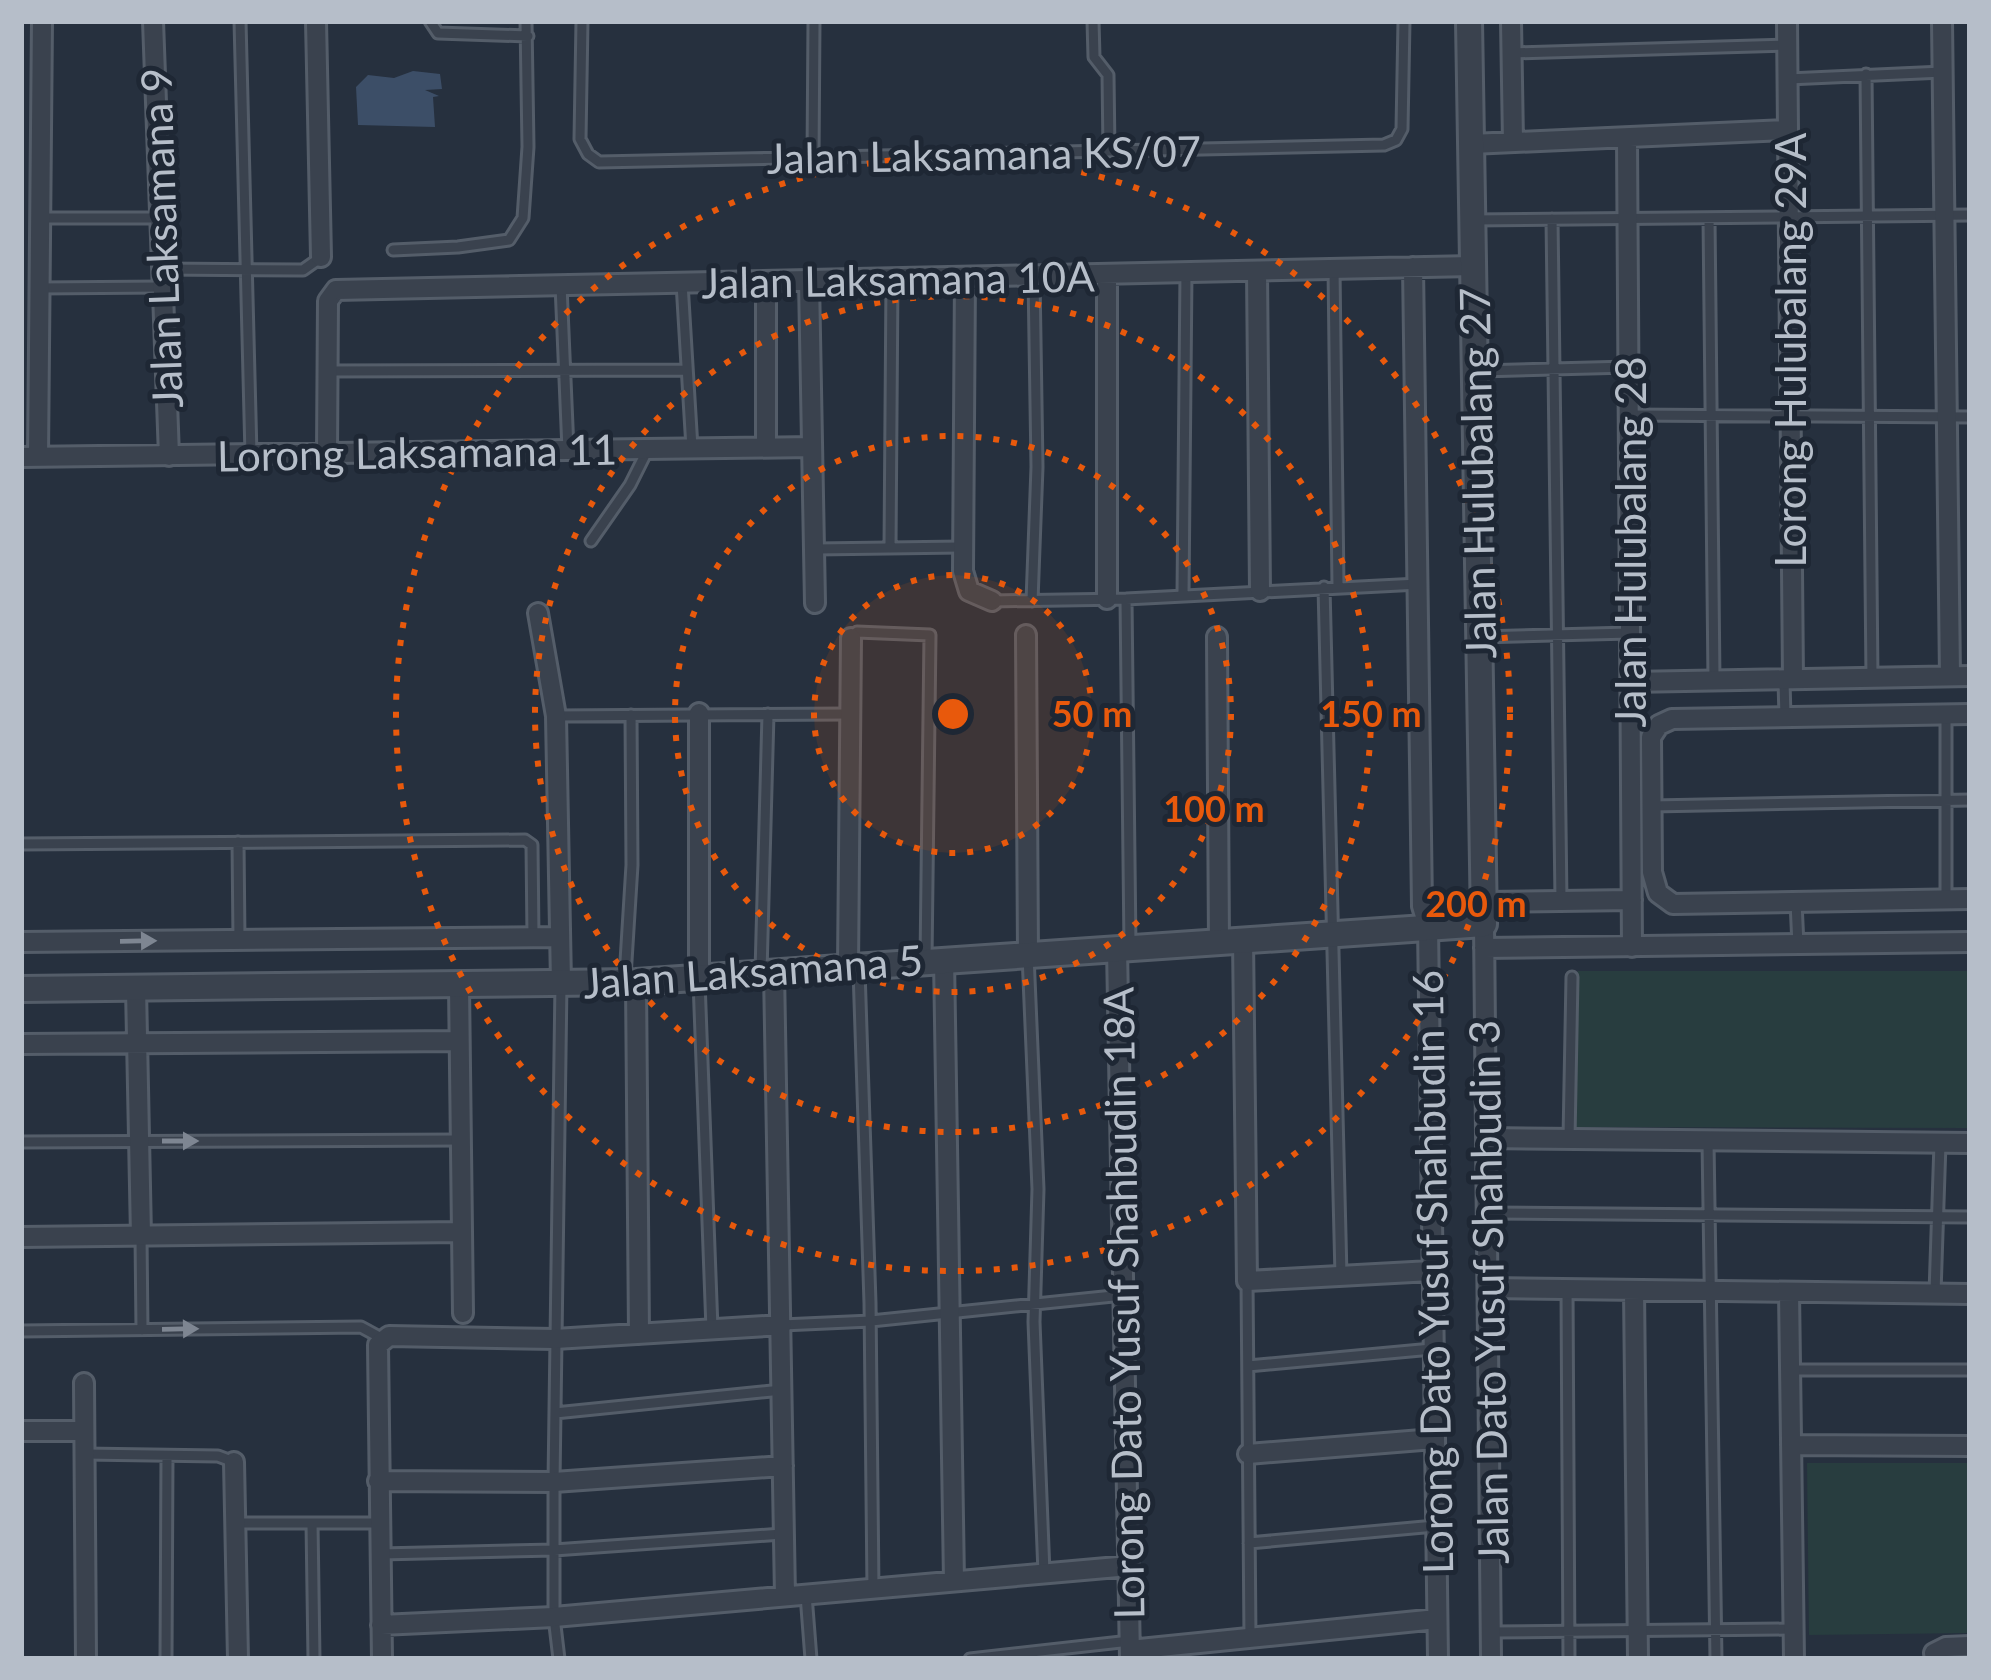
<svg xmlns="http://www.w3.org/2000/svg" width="1991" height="1680" font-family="Lato,sans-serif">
<rect width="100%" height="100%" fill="#26303e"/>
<path fill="#283d3f" d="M1578,971h392v157l-394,-1z
M1807,1463h163v170l-161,2z"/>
<path fill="#3c4e67" d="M413,71l27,3 2,15 -17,1 14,6 -6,1 2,30 -77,-2 -2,-38 12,-12 26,3z"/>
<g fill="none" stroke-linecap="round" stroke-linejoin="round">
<defs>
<path id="service" d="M240,21l11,434
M430,21l8,12 90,3
M582,21l-2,118 8,15 11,8 785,-17 12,-5 6,-11 2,-108
M1093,21l1,36 14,18 1,76
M1512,53l276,-8
M1866,74l6,604
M1788,79l155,-7
M813,158l1,-137
M40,218h118
M1709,218l5,462
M1552,219l9,681
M1472,220l498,-5
M393,250l65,-3 51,-7 14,-22 5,-71 -2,-126
M161,269l142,1 17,-12
M1334,269l4,317
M682,283l10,165
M561,285l7,165
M40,288l122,-1
M327,371l360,-1
M1480,371l149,-4
M1629,415l341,2
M591,541l39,-56 18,-36
M890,548l2,-269
M816,549l145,-2
M1324,587l17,689
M1183,595l3,-323
M1126,599l4,348
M992,601l134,-2 293,-15
M1032,601l5,-134 -3,-190
M1479,637l151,-4
M851,638l6,-6 73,3 -4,326
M1784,681l1,36
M556,716l292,-2
M1652,806l318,-6
M238,842l1,98
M21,844l504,-4 7,5 1,92
M1946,900v-186
M1796,902l2,43
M1028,955l10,234 -4,133 10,251
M859,970l11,333 3,286
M761,972l7,-258
M625,977l7,-112 -1,-150
M699,981l13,348
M1569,1139l3,-162
M21,1142l439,-2
M1708,1142l8,517
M1487,1213l483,4
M141,1236l1,94
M1247,1281l3,357
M1567,1289l2,370
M1935,1293l5,-150
M782,1325l89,-4 252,-26
M21,1331l340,-4 22,12
M1248,1366l184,-17
M1790,1370h180
M555,1413l227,-23
M85,1454l133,2 16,6
M235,1523h144
M312,1523l2,136
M1249,1543l186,-17
M380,1554l174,-4 228,-16
M806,1595l5,64
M1491,1632l301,-3
M166,1659l1,-203
M559,1659l-5,-42v-135l7,-499
M970,1659l160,-18"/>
<path id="minor" d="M153,21l16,435
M316,21l5,236
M1511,21l2,121
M1787,21l6,658
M1942,21l8,655
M1627,138l5,809
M1471,144l317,-14
M1413,267l9,639 6,20 10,733
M1257,271l3,320
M965,277l-2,294 6,20 23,10
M809,281l6,322
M766,447v-166
M327,453l1,-152 8,-11 1137,-24
M21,457l791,-10
M38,457l4,-436
M1107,599v-325
M538,613l18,103 5,267
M1026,635l2,319
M1217,637l2,305
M1630,682l340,-6
M1970,714l-298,5 -13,6 -8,12 1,135 6,21 15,11 297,-5
M1484,902l148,-2
M1484,924l7,735
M1243,939l4,342 184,-10
M21,942l539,-5
M1117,948l13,711
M1484,948l486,-6
M944,959l10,622
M848,967l3,-329
M774,971l11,625
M699,976v-263
M636,982l3,352
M459,986l4,327
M136,988l5,248
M21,1044l438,-3
M1486,1138l484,5
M21,1237l441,-5
M1488,1288l482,6
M1634,1290l4,369
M1789,1292l5,367
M84,1383l2,276
M21,1431h63
M1791,1445l179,1
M1248,1454l186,-15
M234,1462l4,197
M378,1481l176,1 229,-16
M381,1625l173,-8 575,-51
M1130,1650l307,-31
M1934,1653l12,-6 24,-1
M382,1659l-4,-314 11,-9 166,3 227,-14"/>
<path id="tertiary" d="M21,989l615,-7 848,-58 -15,-903"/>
</defs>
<use href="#service" stroke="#545d69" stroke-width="15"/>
<use href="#minor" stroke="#545d69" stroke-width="24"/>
<use href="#tertiary" stroke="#545d69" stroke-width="30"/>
<use href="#service" stroke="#3a424e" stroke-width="9"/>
<use href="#minor" stroke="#3a424e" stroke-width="18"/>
<use href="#tertiary" stroke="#3a424e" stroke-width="24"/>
</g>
<defs><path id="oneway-solid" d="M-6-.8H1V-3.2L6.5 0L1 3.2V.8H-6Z" transform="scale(3)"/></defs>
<g fill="#7e8692">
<use href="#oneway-solid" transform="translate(138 941) rotate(-1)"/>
<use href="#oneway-solid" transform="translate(180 1141)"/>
<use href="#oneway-solid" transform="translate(180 1329) rotate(-1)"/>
</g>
<circle cx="953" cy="714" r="139" fill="#e8590c" fill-opacity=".12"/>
<g fill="none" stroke="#e8590c" stroke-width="6" stroke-dasharray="6 12">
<circle cx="953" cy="714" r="139"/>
<circle cx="953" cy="714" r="278"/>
<circle cx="953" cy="714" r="418"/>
<circle cx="953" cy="714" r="557"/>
</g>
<g text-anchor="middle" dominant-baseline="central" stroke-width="10" stroke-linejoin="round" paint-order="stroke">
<g font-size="42" fill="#b6bec9" stroke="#1e2734">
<text transform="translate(984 154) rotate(-1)">Jalan Laksamana KS/07</text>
<text transform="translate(161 238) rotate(-92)">Jalan Laksamana 9</text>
<text transform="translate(898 279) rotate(-1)">Jalan Laksamana 10A</text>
<text transform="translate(1790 350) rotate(-90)">Lorong Hulubalang 29A</text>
<text transform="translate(417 452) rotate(-1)">Lorong Laksamana 11</text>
<text transform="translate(1477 473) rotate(-91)">Jalan Hulubalang 27</text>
<text transform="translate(1630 542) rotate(-90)">Jalan Hulubalang 28</text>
<text transform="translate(753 971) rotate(-4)">Jalan Laksamana 5</text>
<text transform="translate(1432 1272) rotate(-91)">Lorong Dato Yusuf Shahbudin 16</text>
<text transform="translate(1488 1292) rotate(-91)">Jalan Dato Yusuf Shahbudin 3</text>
<text transform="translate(1123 1303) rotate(-91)">Lorong Dato Yusuf Shahbudin 18A</text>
</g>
</g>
<circle cx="953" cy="714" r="18" fill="#e8590c" stroke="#1e2734" stroke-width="6"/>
<g font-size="36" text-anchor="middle" font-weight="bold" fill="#e8590c" stroke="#1e2734" stroke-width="10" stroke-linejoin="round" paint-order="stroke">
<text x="1092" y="727">50 m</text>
<text x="1371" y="727">150 m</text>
<text x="1214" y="822">100 m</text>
<text x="1476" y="917">200 m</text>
</g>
<rect width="1991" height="1680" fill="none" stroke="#b6bec9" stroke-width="48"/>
</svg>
